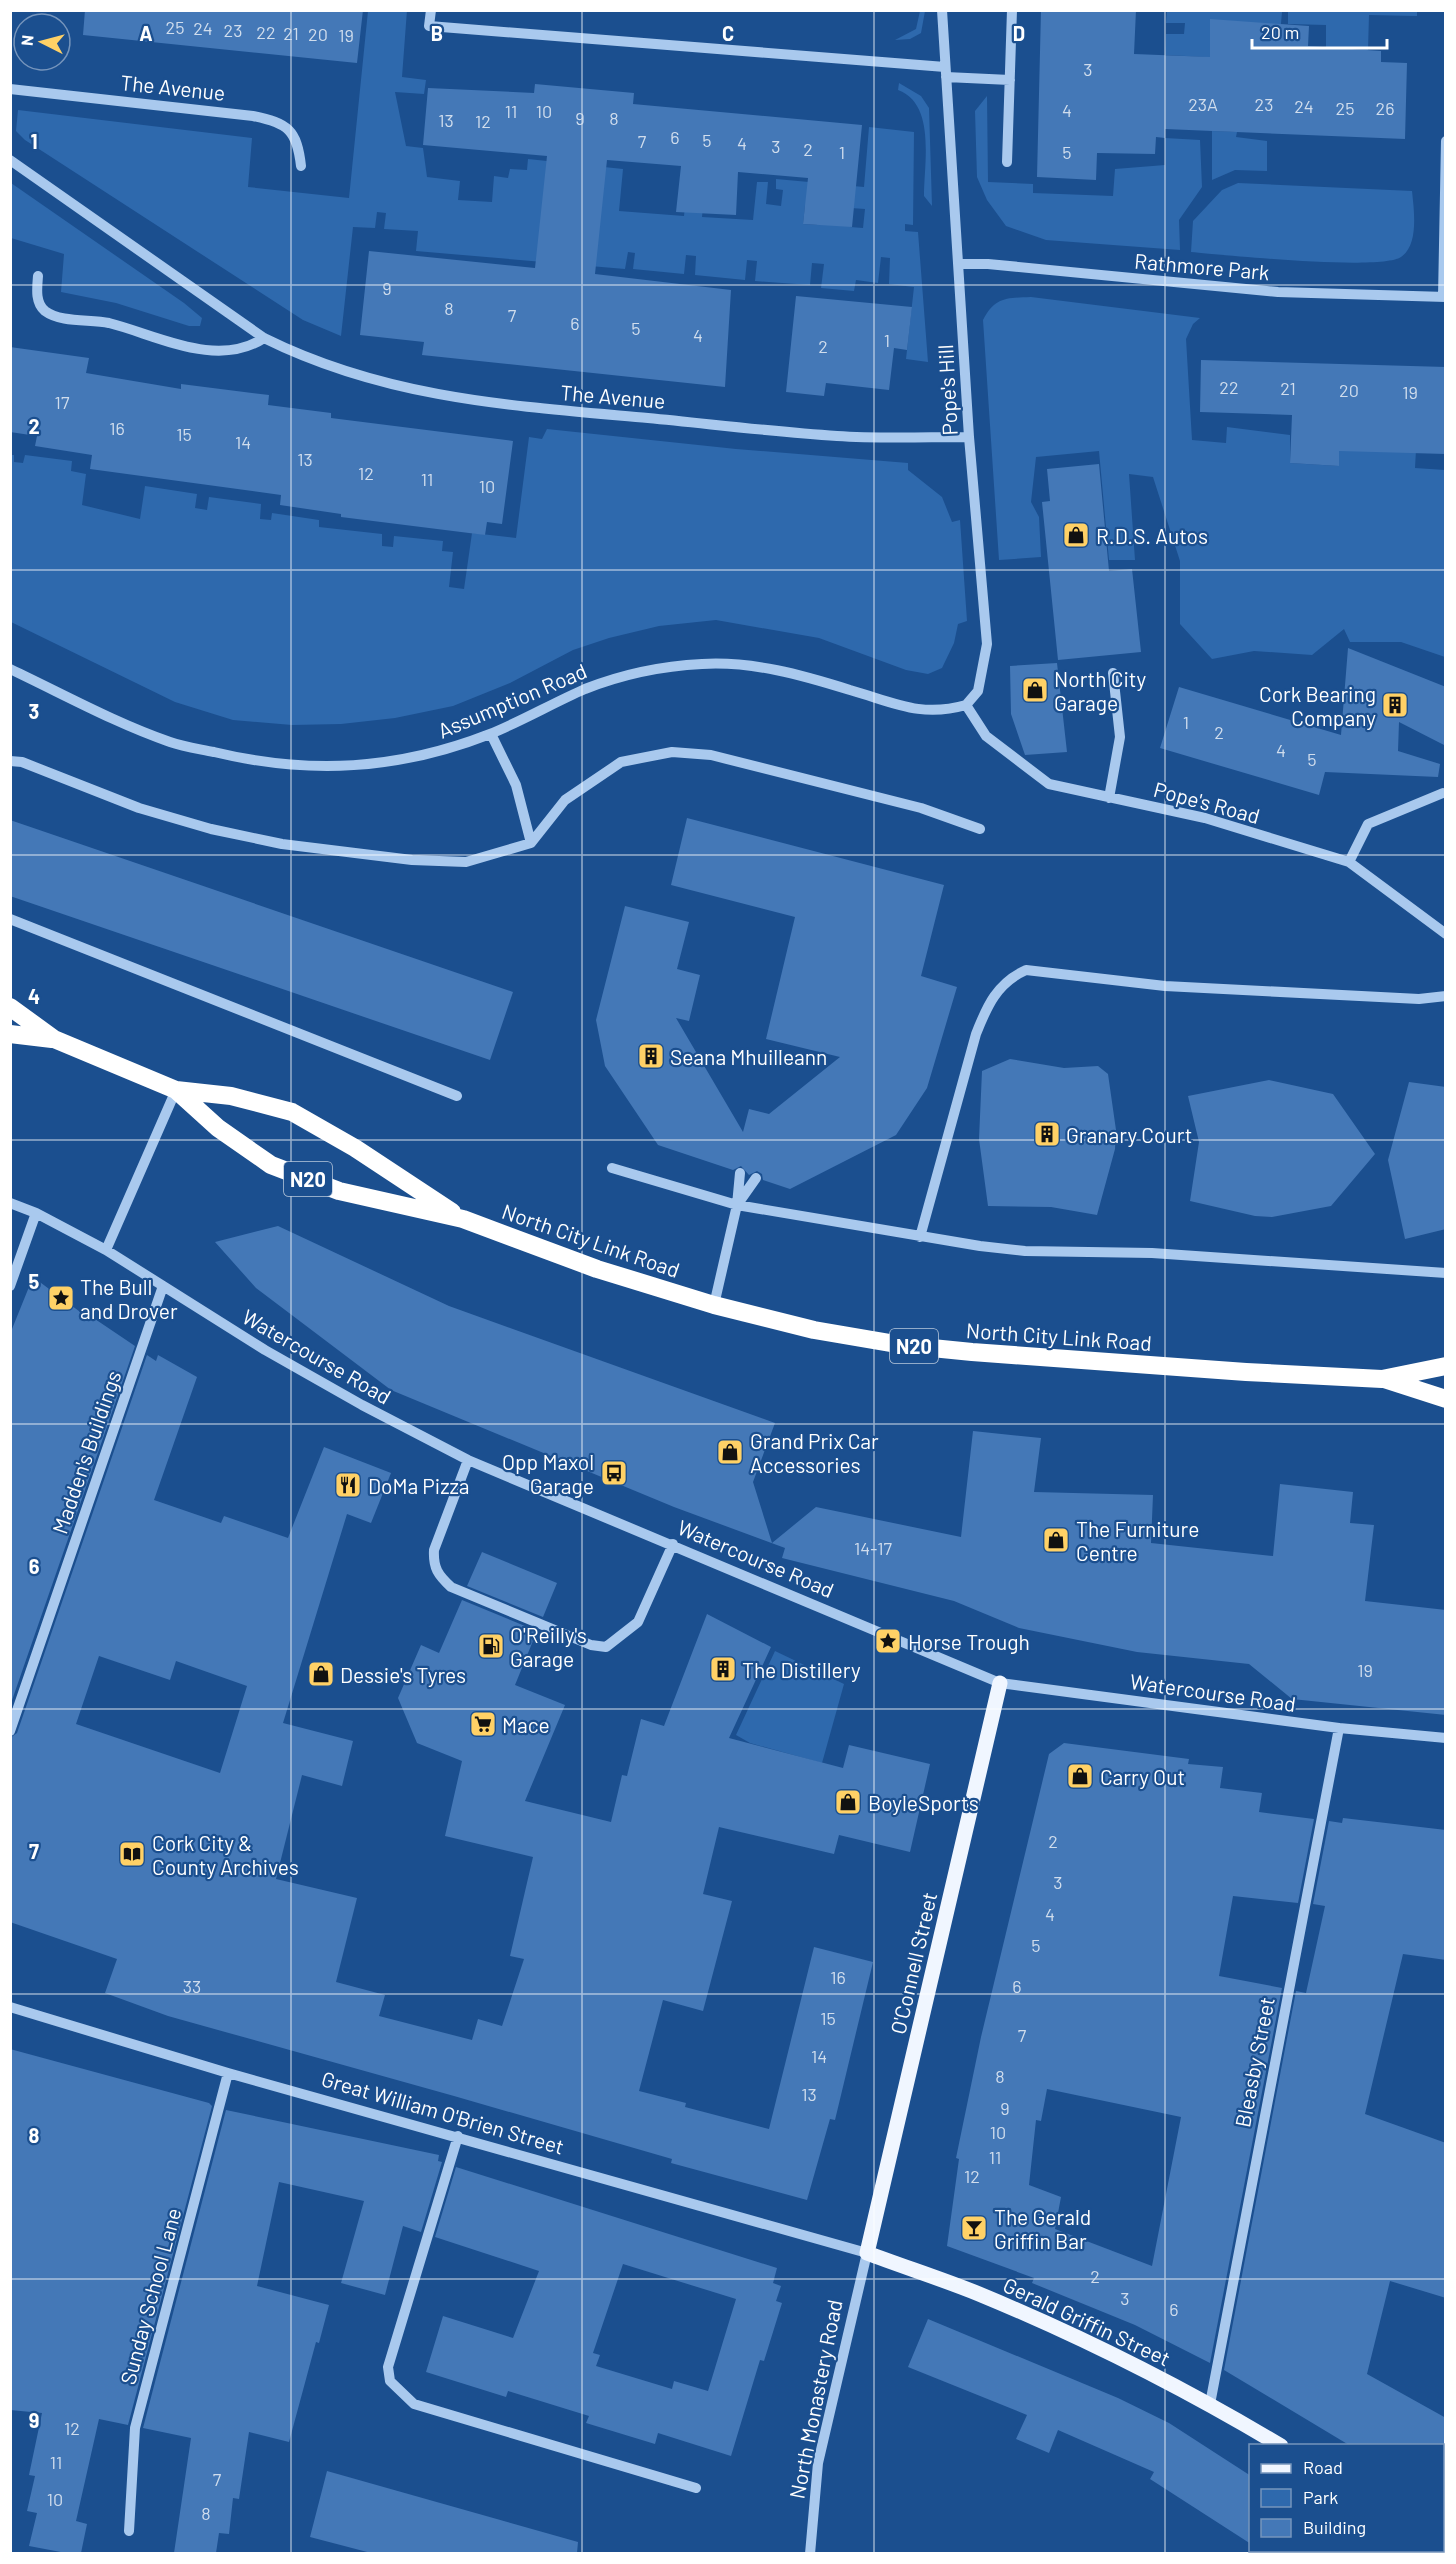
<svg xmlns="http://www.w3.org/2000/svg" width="1456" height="2564" font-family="Barlow,sans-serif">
<rect width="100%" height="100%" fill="#1b4f8f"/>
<path fill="#2e69ad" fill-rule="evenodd" d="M407,10l-5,67 24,3 -2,14 -29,-2 11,54 17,2 4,29 33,4 -2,19 34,2 2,-26 14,2 2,-9 17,1 1,-11 95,10 -4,42 65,5 4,-42 18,1 -4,42 51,3 4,-38h11l-2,22 15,2 2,-16 -7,-1v-10l88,8 5,-60 45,5 -1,93 -8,-1v7l13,1 10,130 -22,-3 8,-72 -25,-3 1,-26 -9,-1 -3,26 -22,-3 -2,11 -33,-3 3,-24 -12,-1 -2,22 -55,-4 2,-20 -10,-1 -2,20 -50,-5 1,-19 -10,-1 -2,19 -51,-5 2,-16 -7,-1 -3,17 -209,-18 2,-20 -34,-2 2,-16 -9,-1 -2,16 -22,-1 -12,109 -38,-16 -278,-180 -9,-9 2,-21 234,28 -4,49 101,11 19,-187zM805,206l14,1 -2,18 -14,-1zM851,208l14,1 -2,19 -13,-1z
M920,11h5l-4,22 -11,6 -15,1 21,-11z
M1167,11h250v5l-48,-1 -1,35 -14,-1 -28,22v-46l-38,-1v-12h-6l-3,34 -12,14 -102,-5 1,-21h18l1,-11h-19z
M899,83l22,13 8,12 3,98 -8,-10c0,-33 12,-92 -26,-106z
M987,96l1,86 45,2v9l80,3 2,-27 50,-4v-27l35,2 2,47 -23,33 1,30 -134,-10 -40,-14 -19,-26 -10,-23 -2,-66z
M1212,131l25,1 -1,5 31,4v30l-32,-1 -23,10z
M11,183l173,120 18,15 -2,8h-11l-73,-23 -55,-11 3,-38 -53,-16z
M1238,183l174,8c2,19 7,54 -11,66 -21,14 -176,-2 -210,-5l2,-31 29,-31z
M1031,297l169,21 -7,6 -7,15 6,101 34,3 1,-16 63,8v28l49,3v-16h77l-1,18 30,2v187l-44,-15h-51l-6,-13 -32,26 -58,-4 -42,8 -32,-35v-63l-27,-84 -24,-3 6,86h-26l-10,-109 -63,6 -5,45 8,15 2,40 -42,3 -16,-240c12,-23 23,-22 48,-23z
M547,429l189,20 172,14v7l34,27 10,25 8,-2 7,101 -9,3 -4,19 -12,25 -14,6 -22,-4 -87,-32 -103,-18 -57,6 -50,12 -36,12 -63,33 -57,23 -58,12 -54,6 -49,1 -59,-5 -58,-18 -164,-80v-167h3v7l9,1 2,-8 47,6 -1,10 15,3 -4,31 58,14 5,-33 52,8 -2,14 12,2 2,-13 52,7 -1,15 11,1 1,-7 47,7v7l63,7v12l11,1 1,-11 49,5 -1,10 11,1 -4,35 15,2 8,-56 44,5 13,-101 13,2z
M775,1651l69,33 -22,79 -72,-20 -14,-8z"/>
<path fill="#4478b7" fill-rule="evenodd" d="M85,10h278l-6,53 -274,-28z
M1041,10h95l-2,44 76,3v-38l99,7 -1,20 73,5v11l26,1 -2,76 -240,-10v9l-9,-1 -1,17 -58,-1 -1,27 -59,-3z
M535,84l99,9 -1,11 229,21 -10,102 -49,-3 5,-46 -70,-6 -2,43 -60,-3 5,-46 -74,-6 -12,114 136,16 -6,97 -303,-32 2,-13 -64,-7 9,-84 166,17 12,-112 -124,-11 5,-57 106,5z
M796,296l116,11 -5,43 -13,-2 -5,42 -63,-7 -2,13 -38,-4z
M10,347l79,11 -3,15 95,16v-5l88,11 -1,10 63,8v5l182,23 -11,83 -15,-2 -2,13 -144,-18v-3l-61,-9 1,-10 -191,-26 2,-14 -57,-9 2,-10 -27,-4z
M1201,360l245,7v87l-107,-3v15l-49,-3 2,-48 -92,-3z
M1099,464l10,107 23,-2 9,83 -83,8 -16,-158 8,-1 -3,-32z
M1348,648l98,39v59l-47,-24 -1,29 42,13 -2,13 -113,-5 -6,23 -159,-47 19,-61 162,48z
M1057,663l10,89 -42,3 -14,-41 -1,-48z
M687,818l257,67 -23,91 36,11 -30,101 -31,47 -106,54 -27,-9 -1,-6 -5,-3 -8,4 -8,-9 -8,4 -75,-25 -53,-79 -9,-46 29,-114 64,16 -12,47 23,6 -11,46 -13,-3 67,114 6,-23 20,5 71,-57 -74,-18 29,-122 -124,-32z
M10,820l503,172 -23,68 -480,-164z
M1010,1059l54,9 34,-2 10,8 8,56 -1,19 -18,66 -46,-8 -63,-1 -9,-67 3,-68z
M1269,1080l64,14 42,60 -44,52 -59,11 -17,-1 -65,-15 9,-59 -11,-46z
M1409,1082l37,5v142l-41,10 -17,-79z
M278,1226l171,80 326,117 -22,59 19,61 44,-36 145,30 12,-106 68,7 -7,54 119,3 -2,48 122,13 7,-72 73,8 -3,31 24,2 -9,76 81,9v105l-154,-16 -43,-35 -112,-12 -118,-24 -65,-27 -172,-43 3,-10 -111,-41 -283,-117 -135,-102 -41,-46z
M33,1277l58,43 1,-3 43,29 -125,360v-372z
M147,1355l9,6 2,-6 39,22 -43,123 67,23 3,-7 64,22 36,-91 67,26 -20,50 -24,-9 -64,209 70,18 -11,45 -40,-11 -26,104 81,19 -21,84 49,13 -6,21 93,24 6,-21 24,7 22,-67 -14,-3 23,-99 -88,-21 17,-75 -45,-18 -19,-45 23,-53 18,8 23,-53 75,31 -22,54 50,20 -40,96 86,21 11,-47 5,1 14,-57 23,7 43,-112 64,33 -42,91 114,30 6,-23 81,19 -20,88 -71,-17 -5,19 -115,-27 -16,67 29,7 -29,110 -40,-11 -24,91 47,12 -1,4 84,22 45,-182 59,15 -38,158 -5,-1 -23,81 -136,-37 1,-4 -218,-63 -286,-80 -63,-23 12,-34 -107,-37v-184l7,-5zM99,1656l71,24 6,-19 71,25 -27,87 -144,-49z
M482,1552l75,31 -14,34 -76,-31z
M1064,1743l125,16 -1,5 35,3 -3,21 42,5 -3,19 55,7 -16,84 -65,-7 -14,80 63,12 -72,375 -75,-38 -103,-42 2,-5 -87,-32 12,-87 -3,-1 25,-121 68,-283zM1047,2089l134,28 -29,149 -97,-37 6,-32 -32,-12 7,-65 5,1z
M1343,1818l103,12v130l-43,-6 -38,160 81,29v155l-56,-17 -23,93 79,44v27h-97l-125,-75 72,-379 10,2 19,-87 -12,-2 16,-83 13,2z
M10,2049l199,54 3,3 -84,319 -29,-6 -23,102 11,3 -6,29h-15l-37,-7 8,-33 -10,-2 8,-35 -6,-1 13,-62 -32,-3z
M226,2110l213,45 -1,6 4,1 -21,70 -18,-6 -18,69 -44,-12 23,-82 -85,-19 -22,104 72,19 -10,38 -3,-1 -27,100 -40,-10 -10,67 -6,-1 -4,36 -10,-1 -3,20h-42l17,-115 -48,-10z
M456,2167l321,101 -4,15 8,3 -5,15 6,2 -18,58 -4,-1 -29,96 -73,-23 -3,11 -69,-21 3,-7 -81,-25 -2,6 -80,-25 17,-56 70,22 26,-67 -104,-34zM623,2264l113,35 -28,92 -34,-10 -2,8 -76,-23 4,-11 -7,-2z
M928,2319l190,79 51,25 82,53v68l-101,-65 4,-7 -96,-42 -9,23 -33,-14 11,-24 -119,-48z
M327,2471l251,71 -1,11h-206l-61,-16z"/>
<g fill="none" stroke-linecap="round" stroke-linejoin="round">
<path stroke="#a9c9ee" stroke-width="10" d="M431,10l-2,16 516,41
M942,10l27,427 18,207 -9,47 -12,14
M946,77l64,3
M10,89l243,27c35,7 44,14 48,50
M10,160l254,178c123,61 249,68 384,80 63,6 126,14 189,18 44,3 88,1 132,1
M1007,162l5,-152
M959,264h29l290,28 168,5
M38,276c-1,12 -3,27 7,35 16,12 45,8 64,12 48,12 108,46 155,15
M1443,297l3,-156
M10,669c53,25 105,54 160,73 14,5 30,7 44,10 96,23 184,18 276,-18 32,-13 63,-31 95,-45 38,-15 77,-23 117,-25 51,-3 100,11 148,26 43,12 70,28 116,15
M966,705l20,31 63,48 156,34 144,44 97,72
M491,734l25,51 15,58
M10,761l12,1 117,46 72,21 71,15 130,16 54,2 65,-19 34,-43 56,-38 51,-10 39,3 210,53 59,21
M1109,798l11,-61 -7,-64
M1349,862l19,-38 75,-31
M10,919l447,177
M612,1168l125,37 243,41 45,5 127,2 294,20
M10,1203l26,10 70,37 159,100 97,55 106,55 532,223 339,45 107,10
M737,1205l19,-27
M920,1237l56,-203c11,-28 21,-51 50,-64l139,16 254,13 27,-3
M106,1250l70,-160
M10,1286l26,-73
M714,1305l23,-100 3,-32
M468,1460l-34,90c-1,18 4,25 17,37l140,58 15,2 32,-25 35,-78
M10,1731l153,-445
M10,2007l218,66 639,180 -49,210 -8,91
M458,2136l-70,231 2,14 24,23 282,84
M1210,2404l129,-676
M129,2531l6,-103 93,-355"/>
<path stroke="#f0f6ff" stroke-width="15" d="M1000,1683l-133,570c37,14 75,26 112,41 104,43 205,94 302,152
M1442,2541l4,2"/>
<path stroke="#fff" stroke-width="18" d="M10,1007l44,32 122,51 55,6 61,16 63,36 97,64
M10,1034l42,5
M176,1090l42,38 53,37 68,26 124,28 134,50 117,36 100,25 88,15 70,7 274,20 136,7 64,-13
M1384,1379l62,20"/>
</g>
<path fill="none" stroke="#fff" stroke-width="1.5" stroke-opacity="0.55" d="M291,10v2544M582,10v2544M874,10v2544M1165,10v2544M10,285h1436M10,570h1436M10,855h1436M10,1140h1436M10,1424h1436M10,1709h1436M10,1994h1436M10,2279h1436"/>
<defs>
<symbol id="shop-square" viewBox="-11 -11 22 22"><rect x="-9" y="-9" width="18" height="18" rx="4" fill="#ffd166" stroke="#1b4f8f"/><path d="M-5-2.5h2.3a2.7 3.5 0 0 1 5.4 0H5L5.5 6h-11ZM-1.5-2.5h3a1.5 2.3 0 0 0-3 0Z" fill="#111"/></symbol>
<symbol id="building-square" viewBox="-11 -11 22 22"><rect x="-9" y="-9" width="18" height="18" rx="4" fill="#ffd166" stroke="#1b4f8f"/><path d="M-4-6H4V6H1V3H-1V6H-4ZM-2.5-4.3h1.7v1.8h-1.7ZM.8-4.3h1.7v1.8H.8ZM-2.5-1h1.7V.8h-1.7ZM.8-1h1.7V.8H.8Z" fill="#111"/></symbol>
<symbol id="sight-square" viewBox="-11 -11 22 22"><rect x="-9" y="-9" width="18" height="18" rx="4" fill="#ffd166" stroke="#1b4f8f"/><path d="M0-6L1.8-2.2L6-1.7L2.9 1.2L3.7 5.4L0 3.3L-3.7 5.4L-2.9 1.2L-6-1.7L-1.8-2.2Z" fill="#111"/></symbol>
<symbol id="bus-square" viewBox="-11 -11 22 22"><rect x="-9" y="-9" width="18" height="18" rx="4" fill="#ffd166" stroke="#1b4f8f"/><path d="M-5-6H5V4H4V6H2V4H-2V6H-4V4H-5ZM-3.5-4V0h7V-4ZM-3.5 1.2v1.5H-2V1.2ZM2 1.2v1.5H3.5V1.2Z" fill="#111"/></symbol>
<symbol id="restaurant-square" viewBox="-11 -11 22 22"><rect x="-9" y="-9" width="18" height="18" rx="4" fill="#ffd166" stroke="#1b4f8f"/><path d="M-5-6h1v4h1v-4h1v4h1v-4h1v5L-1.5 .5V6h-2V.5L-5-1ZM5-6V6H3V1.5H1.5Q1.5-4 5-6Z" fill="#111"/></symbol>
<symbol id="fuel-square" viewBox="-11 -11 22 22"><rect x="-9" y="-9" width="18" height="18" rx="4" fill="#ffd166" stroke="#1b4f8f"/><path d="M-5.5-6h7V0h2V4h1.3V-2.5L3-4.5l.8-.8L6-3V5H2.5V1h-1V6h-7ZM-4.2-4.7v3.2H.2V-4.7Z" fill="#111"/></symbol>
<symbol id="supermarket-square" viewBox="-11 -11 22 22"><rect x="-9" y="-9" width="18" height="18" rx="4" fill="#ffd166" stroke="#1b4f8f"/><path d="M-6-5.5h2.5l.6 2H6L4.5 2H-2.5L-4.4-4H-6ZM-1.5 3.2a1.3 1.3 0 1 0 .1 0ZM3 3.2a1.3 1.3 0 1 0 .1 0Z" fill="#111"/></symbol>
<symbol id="library-square" viewBox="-11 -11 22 22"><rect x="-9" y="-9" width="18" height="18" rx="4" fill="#ffd166" stroke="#1b4f8f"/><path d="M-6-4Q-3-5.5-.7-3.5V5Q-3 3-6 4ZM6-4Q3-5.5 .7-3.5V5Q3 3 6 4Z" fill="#111"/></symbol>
<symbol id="bar-square" viewBox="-11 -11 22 22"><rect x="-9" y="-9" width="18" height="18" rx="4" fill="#ffd166" stroke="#1b4f8f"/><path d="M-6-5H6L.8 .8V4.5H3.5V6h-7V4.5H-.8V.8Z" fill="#111"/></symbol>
</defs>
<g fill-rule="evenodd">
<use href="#shop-square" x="1061" y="520" width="30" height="30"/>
<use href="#shop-square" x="1020" y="675" width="30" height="30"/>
<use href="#building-square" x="1380" y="690" width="30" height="30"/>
<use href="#building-square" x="636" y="1041" width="30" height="30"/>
<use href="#building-square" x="1032" y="1119" width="30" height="30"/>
<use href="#sight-square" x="46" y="1283" width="30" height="30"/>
<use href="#shop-square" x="715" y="1437" width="30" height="30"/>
<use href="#bus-square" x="599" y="1458" width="30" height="30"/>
<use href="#restaurant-square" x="333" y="1470" width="30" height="30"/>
<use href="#shop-square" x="1041" y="1525" width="30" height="30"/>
<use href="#sight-square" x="873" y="1626" width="30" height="30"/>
<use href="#fuel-square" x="476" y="1631" width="30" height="30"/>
<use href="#building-square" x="708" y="1654" width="30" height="30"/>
<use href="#shop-square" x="306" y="1659" width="30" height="30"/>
<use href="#supermarket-square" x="468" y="1709" width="30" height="30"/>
<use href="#shop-square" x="1065" y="1761" width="30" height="30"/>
<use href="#shop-square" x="833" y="1787" width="30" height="30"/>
<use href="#library-square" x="117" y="1839" width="30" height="30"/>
<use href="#bar-square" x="959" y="2213" width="30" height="30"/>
</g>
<g text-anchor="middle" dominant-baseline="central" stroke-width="4.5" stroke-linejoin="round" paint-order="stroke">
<g font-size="18" fill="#d0dded">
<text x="175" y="27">25</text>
<text x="203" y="28">24</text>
<text x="233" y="30">23</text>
<text x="266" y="32">22</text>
<text x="291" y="33">21</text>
<text x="318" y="34">20</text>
<text x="346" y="35">19</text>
<text x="1088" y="69">3</text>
<text x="1203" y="104">23A</text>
<text x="1264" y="104">23</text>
<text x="1304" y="106">24</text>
<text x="1345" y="108">25</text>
<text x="1385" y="108">26</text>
<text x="1067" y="110">4</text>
<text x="511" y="111">11</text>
<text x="544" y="111">10</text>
<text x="580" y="118">9</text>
<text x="614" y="118">8</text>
<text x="446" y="120">13</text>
<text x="483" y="121">12</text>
<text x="675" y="137">6</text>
<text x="707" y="140">5</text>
<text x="642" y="141">7</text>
<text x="742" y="143">4</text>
<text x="776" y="146">3</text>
<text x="808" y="149">2</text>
<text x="842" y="152">1</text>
<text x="1067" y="152">5</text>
<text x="387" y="288">9</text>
<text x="449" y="308">8</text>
<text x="512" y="315">7</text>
<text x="575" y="323">6</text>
<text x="636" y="328">5</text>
<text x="698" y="335">4</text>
<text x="887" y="340">1</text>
<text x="823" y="346">2</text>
<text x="1229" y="387">22</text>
<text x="1288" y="388">21</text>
<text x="1349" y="390">20</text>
<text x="1410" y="392">19</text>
<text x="62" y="402">17</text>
<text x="117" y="428">16</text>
<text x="184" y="434">15</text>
<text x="243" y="442">14</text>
<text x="305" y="459">13</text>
<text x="366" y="473">12</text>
<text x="427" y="479">11</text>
<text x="487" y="486">10</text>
<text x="1186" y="722">1</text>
<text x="1219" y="732">2</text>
<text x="1281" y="750">4</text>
<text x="1312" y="759">5</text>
<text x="873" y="1548">14-17</text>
<text x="1365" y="1670">19</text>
<text x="1053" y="1841">2</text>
<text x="1058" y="1882">3</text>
<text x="1050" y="1914">4</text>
<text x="1036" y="1945">5</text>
<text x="838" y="1977">16</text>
<text x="192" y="1986">33</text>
<text x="1017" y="1986">6</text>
<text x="828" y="2018">15</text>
<text x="1022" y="2035">7</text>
<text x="819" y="2056">14</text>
<text x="1000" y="2076">8</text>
<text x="809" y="2094">13</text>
<text x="1005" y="2108">9</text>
<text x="998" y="2132">10</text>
<text x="995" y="2157">11</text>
<text x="972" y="2176">12</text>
<text x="1095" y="2276">2</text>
<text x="1125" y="2298">3</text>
<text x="1174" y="2309">6</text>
<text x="72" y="2428">12</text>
<text x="56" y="2462">11</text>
<text x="217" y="2479">7</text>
<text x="55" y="2499">10</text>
<text x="206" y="2513">8</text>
</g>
<g fill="#1b4f8f" stroke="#bbcadd" stroke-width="1.5">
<rect x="284" y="1162" width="48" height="34" rx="4.5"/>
<rect x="890" y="1329" width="48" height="34" rx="4.5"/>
</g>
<g font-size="20" font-weight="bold" fill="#fff">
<text x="308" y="1179">N20</text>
<text x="914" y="1346">N20</text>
</g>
<g font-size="21" fill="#fff" stroke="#1b4f8f">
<text transform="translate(173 87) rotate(6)">The Avenue</text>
<text transform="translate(1202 266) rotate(5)">Rathmore Park</text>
<text transform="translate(947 390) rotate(-93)">Pope's Hill</text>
<text transform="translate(613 396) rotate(5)">The Avenue</text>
<text transform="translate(512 700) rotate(-23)">Assumption Road</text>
<text transform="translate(1207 802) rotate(15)">Pope's Road</text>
<text transform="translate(591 1240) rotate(19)">North City Link Road</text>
<text transform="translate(1059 1336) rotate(4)">North City Link Road</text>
<text transform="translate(317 1356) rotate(30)">Watercourse Road</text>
<text transform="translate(86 1452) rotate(-71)">Madden's Buildings</text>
<text transform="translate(756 1558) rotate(23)">Watercourse Road</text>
<text transform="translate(1213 1692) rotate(8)">Watercourse Road</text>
<text transform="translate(913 1963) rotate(-77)">O'Connell Street</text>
<text transform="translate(1254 2062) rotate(-79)">Bleasby Street</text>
<text transform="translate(443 2112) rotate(16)">Great William O'Brien Street</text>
<text transform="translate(150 2296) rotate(-75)">Sunday School Lane</text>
<text transform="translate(1087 2321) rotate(25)">Gerald Griffin Street</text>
<text transform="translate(815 2399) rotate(-79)">North Monastery Road</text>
</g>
<g font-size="21" fill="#fff" stroke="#1b4f8f" text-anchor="start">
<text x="1096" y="535">R.D.S. Autos</text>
<text x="1054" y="678">North City<tspan x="1054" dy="24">Garage</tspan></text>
<text x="1376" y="693" text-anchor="end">Cork Bearing<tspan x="1376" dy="24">Company</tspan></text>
<text x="670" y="1056">Seana Mhuilleann</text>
<text x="1066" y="1134">Granary Court</text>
<text x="80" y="1286">The Bull<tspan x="80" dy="24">and Drover</tspan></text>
<text x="750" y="1440">Grand Prix Car<tspan x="750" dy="24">Accessories</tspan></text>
<text x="594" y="1461" text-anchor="end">Opp Maxol<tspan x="594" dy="24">Garage</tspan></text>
<text x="368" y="1485">DoMa Pizza</text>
<text x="1076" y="1528">The Furniture<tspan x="1076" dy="24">Centre</tspan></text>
<text x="510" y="1634">O'Reilly's<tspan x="510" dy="24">Garage</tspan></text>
<text x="908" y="1641">Horse Trough</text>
<text x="742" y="1669">The Distillery</text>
<text x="340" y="1674">Dessie's Tyres</text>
<text x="502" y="1724">Mace</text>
<text x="1100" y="1776">Carry Out</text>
<text x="868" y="1802">BoyleSports</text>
<text x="152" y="1842">Cork City &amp;<tspan x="152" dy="24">County Archives</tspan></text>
<text x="994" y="2216">The Gerald<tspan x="994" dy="24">Griffin Bar</tspan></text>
</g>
</g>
<g font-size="20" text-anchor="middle" font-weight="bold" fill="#fff" stroke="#1b4f8f" stroke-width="4.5" stroke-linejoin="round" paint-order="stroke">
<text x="146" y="41">A</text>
<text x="437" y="41">B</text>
<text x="728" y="41">C</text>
<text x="1019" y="41">D</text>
<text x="34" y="149">1</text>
<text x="34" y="434">2</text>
<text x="34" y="719">3</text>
<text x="34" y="1004">4</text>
<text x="34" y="1289">5</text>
<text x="34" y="1574">6</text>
<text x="34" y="1859">7</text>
<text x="34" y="2143">8</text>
<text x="34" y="2428">9</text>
</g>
<rect width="1456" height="2564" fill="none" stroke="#ffffff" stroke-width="24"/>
<rect x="1249" y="2444" width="195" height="108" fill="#1b4f8f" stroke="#7695bc" stroke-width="1.5"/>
<rect x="1261" y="2464" width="30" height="9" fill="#f0f6ff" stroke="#7695bc" stroke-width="1.5"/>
<text x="1303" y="2474" font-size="18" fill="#ffffff">Road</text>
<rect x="1261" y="2489" width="30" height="18" fill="#2e69ad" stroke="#7695bc" stroke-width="1.5"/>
<text x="1303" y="2504" font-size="18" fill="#ffffff">Park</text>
<rect x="1261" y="2519" width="30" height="18" fill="#4478b7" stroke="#7695bc" stroke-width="1.5"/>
<text x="1303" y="2534" font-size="18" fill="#ffffff">Building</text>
<g transform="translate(42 42) rotate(276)"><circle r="28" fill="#1b4f8f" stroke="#7695bc" stroke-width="1.5"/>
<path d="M0-4.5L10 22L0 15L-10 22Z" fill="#ffd166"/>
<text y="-9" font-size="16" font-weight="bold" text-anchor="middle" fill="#ffffff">N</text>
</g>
<path d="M1252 39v9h135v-9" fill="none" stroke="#ffffff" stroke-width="3"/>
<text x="1261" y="39" font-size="18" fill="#ffffff" stroke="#1b4f8f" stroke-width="4.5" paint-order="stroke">20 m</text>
</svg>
